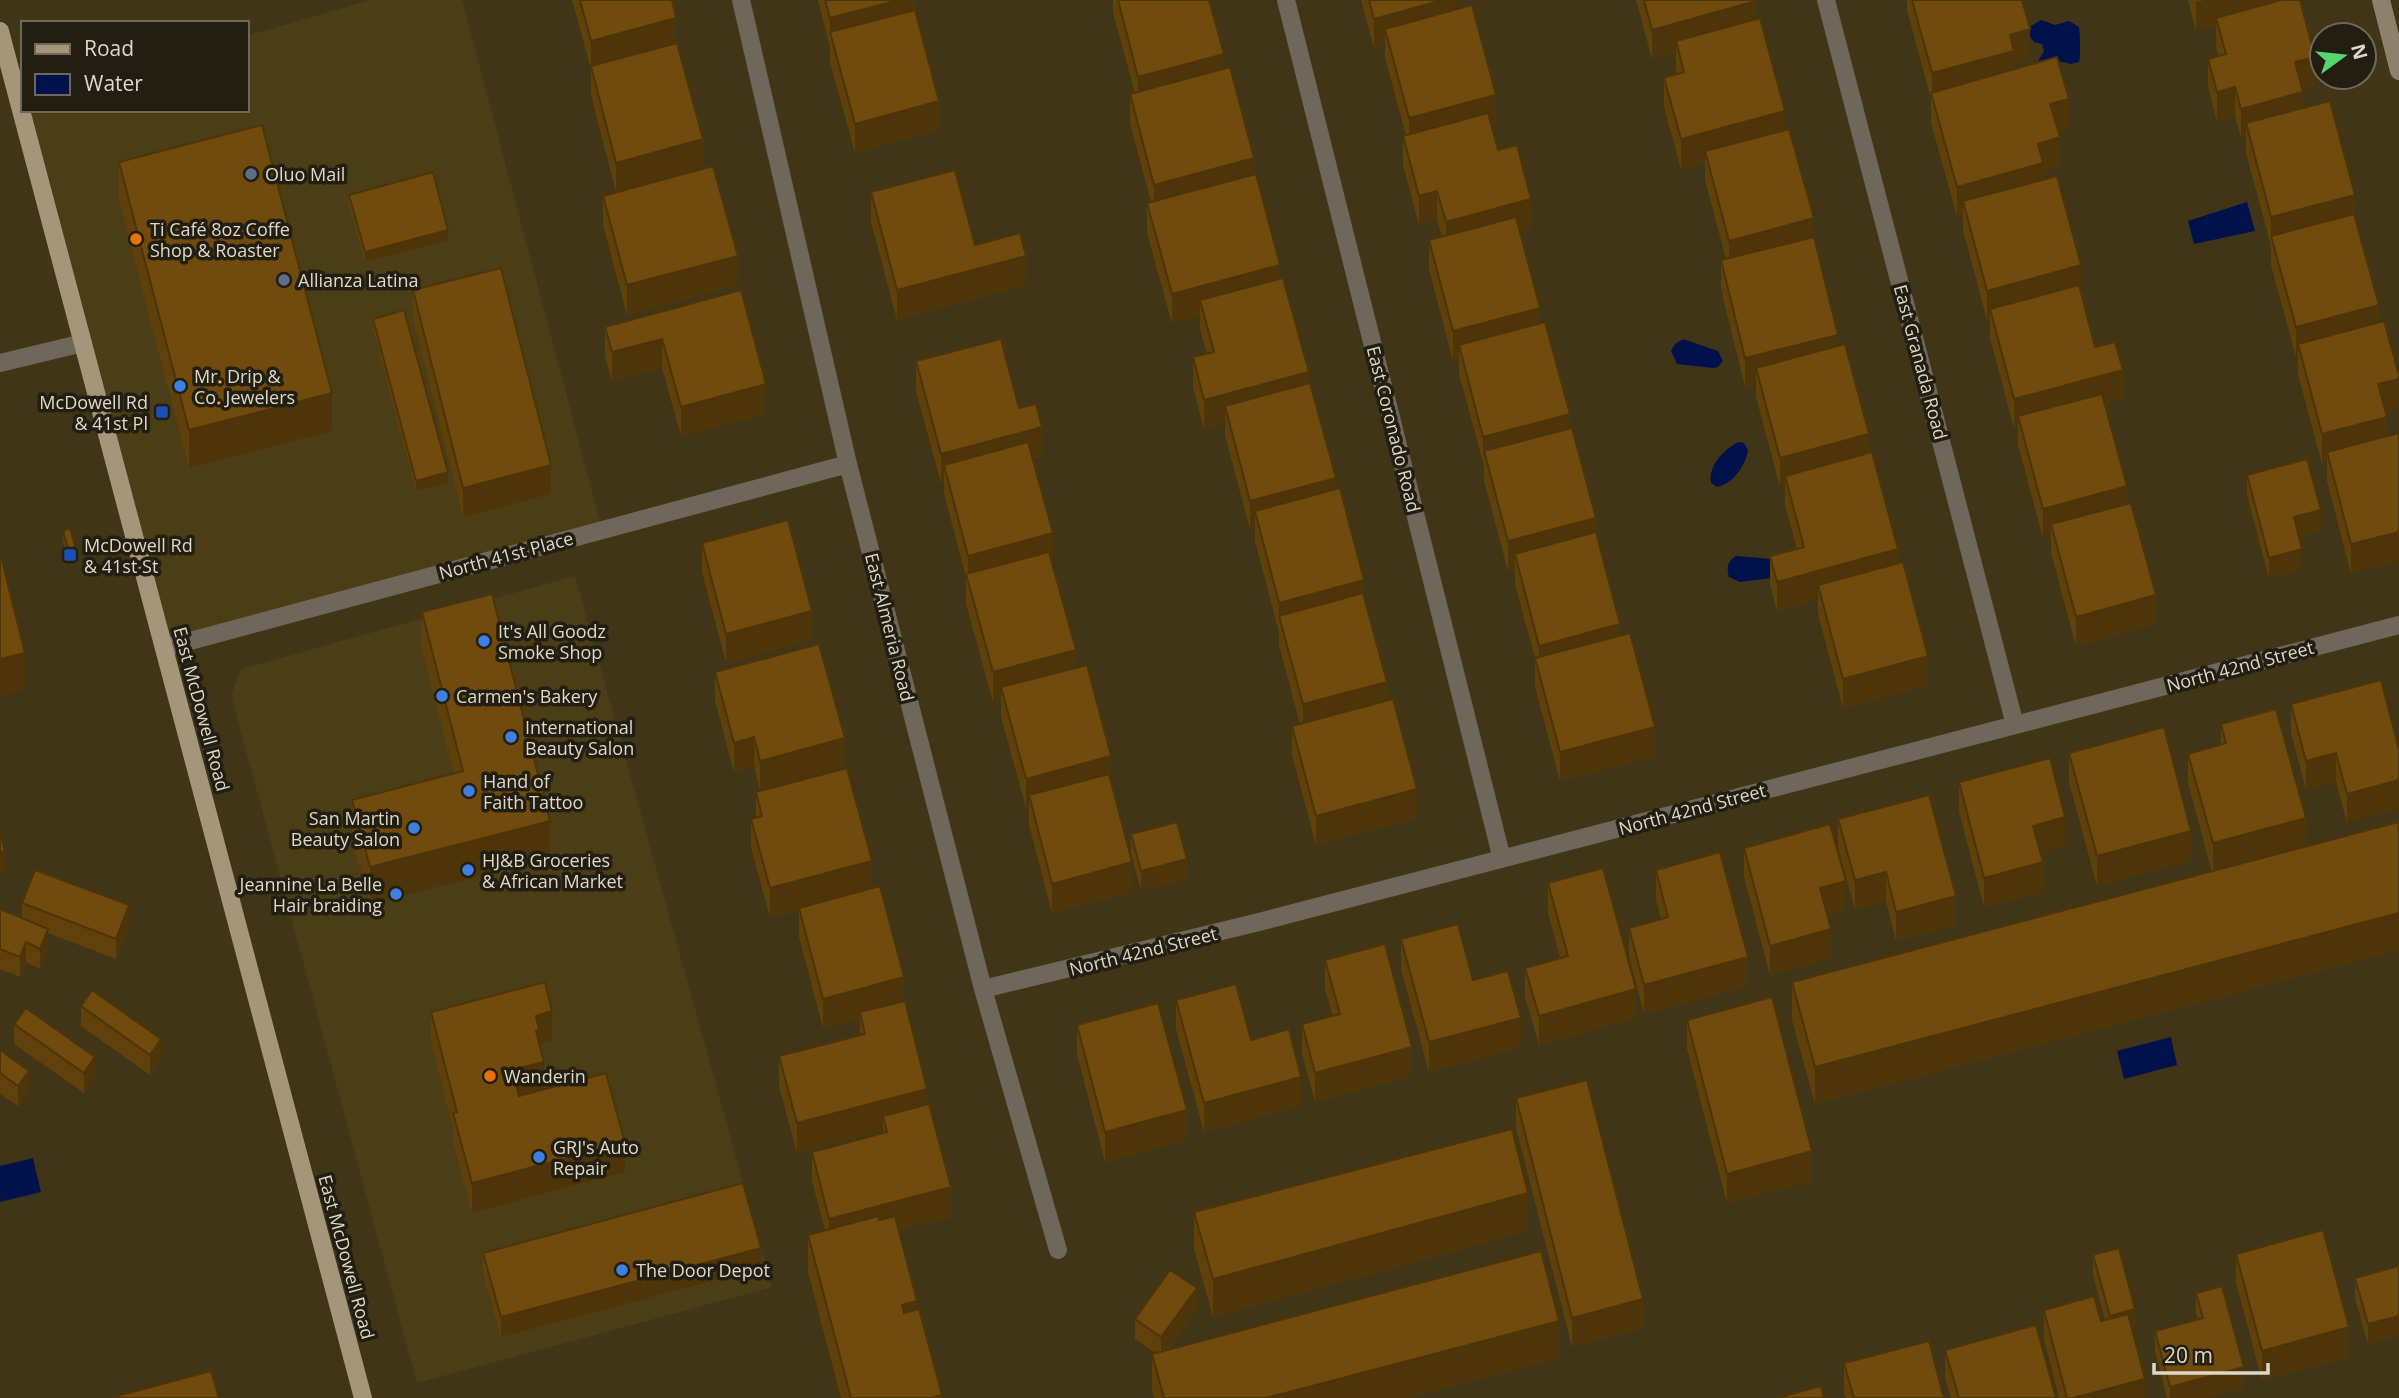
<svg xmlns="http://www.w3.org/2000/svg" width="2399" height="1398" font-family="'Open Sans',sans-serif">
<rect width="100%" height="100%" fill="#403617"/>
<path fill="#4b3e17" d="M370,0h92l140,529 -438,119 -141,-538h224v-74z
M575,576l197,711 -355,96 -186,-688 10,-26z"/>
<path fill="#01114c" d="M2041,20l14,5 14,-4 10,6c1,5 2,30 0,35l-8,2 -12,-3 -8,8 -14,-6 7,-12 -2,-7 -8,-2 -6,-8 3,-8z
M2247,202l8,29 -61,13 -6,-23z
M1683,339l35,12 5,10 -5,6 -5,1 -36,-4 -6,-13 4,-7z
M1738,442l6,1 4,7c-2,15 -15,34 -31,37l-6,-4c-3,-18 13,-33 27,-41z
M1736,556l36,3 1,19 -33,4 -11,-5c-3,-10 -1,-16 7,-21z
M2171,1037l6,28 -53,14 -7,-28z
M33,1158l8,34 -41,10v-36z"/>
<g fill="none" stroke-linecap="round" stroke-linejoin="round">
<path stroke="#6e675a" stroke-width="18" d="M741,0l107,464 135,525 75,261
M1286,0l216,859
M1826,0l189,725
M0,363l83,-20
M164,648l684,-184
M983,989l276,-67 1140,-297"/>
<path stroke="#8d816d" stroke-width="18" d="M2381,0l18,71"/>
<path stroke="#a4957b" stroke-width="18" d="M0,31l363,1367"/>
</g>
<path fill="#60400b" d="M572,0h100l-56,192 -25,-97v-26z
M818,0h98v12l23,118 -84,23 -25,-91v-15z
M1113,0h96l15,69 30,106 26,104 84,318 23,103 30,118 -101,27 -24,-90v-29l8,-2 -21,-79v-13l-24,-91v-12l-5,1 -25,-95v-12l-21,6 -11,-42v-30l14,-3 -7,-25v-13l-28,7 -25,-90v-30l4,-1 -21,-79v-29l5,-1 -22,-80z
M1361,0h97v9l38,115 -5,2 7,24 33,79 -11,3 20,91 30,105 50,207 35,121 -95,25 -25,-94v-29l-20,-74v-15l-7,2 -24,-90v-15l-25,-92v-15l-6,2 -24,-92v-29l13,-4 -5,-16 -18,5 -16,-60v-29l3,-1 -21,-77v-13l-11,3z
M1636,0h120v19l58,218 24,109 31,107 29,111 30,121 -85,23 -25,-94v-14l-41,11 -7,-26v-29l27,-7 -12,-44v-19l-5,1 -24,-90v-13l-11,3 -24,-98v-29l5,-1 -21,-79v-18l-24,7 -17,-62v-29l13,-4 -1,-4v-17l-24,6z
M1907,0h115l8,59 -16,4v7l55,58 -11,3 2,35 -17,5v8l38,113 14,55 28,52 -18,5 22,100 29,120 -80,22 -25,-93v-17l-8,2 -25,-93v-18l-4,1 -24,-90v-19l-3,1 -24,-90v-15l-6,1 -26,-93v-24l-24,-89z
M2188,0h112l15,86 -13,4 1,18 52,108 44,192 -14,4 -34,162 -24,-93v-19l-5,2 -24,-90v-18l-2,1 -25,-92v-19l-25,-93v-16l-5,1 -6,-22 -18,5 -9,-33v-29l11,-3 -3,-9v-21l-20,5z
M119,162l213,269 -143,37 -70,-268z
M871,192l104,53 51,40 -129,35 -26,-98z
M349,195l99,45 -83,22 -16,-57z
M603,196l135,89 -111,30 -24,-90z
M413,290l138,204 -88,23 -50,-198z
M741,290l25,124 -85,22 -19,-68 -50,13 -7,-25v-29z
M373,319l75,164 -32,8 -43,-162z
M916,361l103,47 23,48 -9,3 19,104 24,105 35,115 21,109 -80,21 -23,-88v-18l-3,1 -25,-91v-18l-8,3 -27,-98v-27l-22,-83v-12l-3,1 -25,-92z
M2247,475l74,55 -22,6 3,33 -33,9 -22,-83z
M63,531l13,29 -7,2 -6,-21z
M702,543l110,97 -86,23 -24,-91z
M422,612l128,246 -180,46 -18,-67v-37l102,-27 -32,-123z
M715,672l130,95 -85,23 -6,-23 -20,5 -19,-71z
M2291,704l108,45 -52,74 -11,-41 -30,8 -15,-57z
M2221,724l85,123 93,-25v128l-584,154 -23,-84v-38l420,-110 -24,-89v-29l33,-9z
M2069,753l122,107 -94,26 -28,-104z
M1959,782l106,64 -25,7 3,39 -59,15 -25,-95z
M756,792l116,97 32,112 47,216 -52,13 18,80 25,88h-101l-33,-126v-37l17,-5 -13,-49v-29l71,-19v-3l-86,23 -18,-67v-30l81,-21v-16l-37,9 -24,-91v-27l-29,7 -19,-69v-29l5,-2z
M1838,819l118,106 -60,16 -10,-40 -31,9 -17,-62z
M1131,834l56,45 -46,12 -10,-37z
M1744,848l102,62 -18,5 3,43 -61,17 -26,-98z
M1656,870l92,116 -104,28 -15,-57v-29l32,-9 -5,-20z
M1548,883l88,135 -97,27 -14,-48v-29l35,-10 -12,-45z
M22,903l107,22 -13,34 -68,-26v16l-8,20 -14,-7 -6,15 -20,-8v-60l22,10z
M1401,939l72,41 48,67 -92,25 -28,-103z
M1325,960l87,116 -97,26 -13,-48v-30l31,-8 -8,-27z
M1176,1000l75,40 50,66 -97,26 -28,-103z
M81,1006l80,53 -11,16 -69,-49z
M431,1012l121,29 -13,3 5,45 81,83 -153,41 -19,-71v-15l-22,-85z
M1687,1020l125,161 -85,22 -40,-154z
M14,1024l81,53 -11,16 -70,-49z
M1077,1025l110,115 -82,22 -28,-108z
M0,1050l29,41 -11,15 -18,-12z
M1516,1098l127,230 -71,19 -56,-219z
M1194,1212l334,19 -315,86 -19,-68z
M483,1253l278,15 -260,69 -18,-64z
M2236,1254l113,103 -87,23 -26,-97z
M2093,1255l42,74 -3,1 13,68h-86l-15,-59v-29l57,11 4,-1 -12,-45z
M2399,1266v70l-31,8 -13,-46v-20z
M2196,1293l48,95 -39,10h-38l-12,-47v-20l43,-12 -2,-6z
M1197,1308l-30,42 392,8 -150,40h-255l-2,-7v-37l3,-1 -20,-14v-20z
M1945,1350l111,48h-105l-6,-19z
M1844,1363l100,35h-98l-2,-6z"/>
<path fill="#4e3409" d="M899,0h17v25l-86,8v-15z
M1443,0h15v25l-73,4v16l-11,3v-29z
M2205,0h90l-79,18v8l-20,5v-29z
M1756,1v29l-80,11v12l-24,6v-29z
M676,18v29l-85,23v-29z
M2030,29v30l-16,4v17l-82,17v-24l78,-38z
M1224,54v30l-86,23v-30z
M2315,57v29l-20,6v-30z
M2235,87v29l-18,5v-29z
M2303,92v29l-57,2v14l-5,1v-29z
M1496,95v29l-87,24v-30z
M2069,99v29l-19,6v-30z
M939,101v29l-84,23v-29z
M1785,111v30l-80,10v11l-24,7v-30z
M2060,137v29l-17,5v21l-80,9v14l-6,1v-29l81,-43z
M703,139v30l-87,23v-29z
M1254,158v30l-100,26v-29z
M1437,191v29l-18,5v-29z
M2355,195v29l-84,12v10v-29z
M1531,199v30l-85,23v-30z
M1814,218v30l-85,22v-29z
M448,230v10l-83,22v-10z
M738,256v29l-111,30v-30z
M1026,256v29l-129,35v-30z
M1280,265v29l-80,6v16l-28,7v-29z
M2081,265v30l-91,14v10l-3,1v-29z
M2379,305v30l-81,9v12l-2,1v-30z
M1540,308v29l-81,8v14l-6,2v-30z
M1838,335v29l-82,4v16l-11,3v-29z
M662,339v29l-50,13v-29z
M2123,370v29l-103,27 -2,-10v11l-4,1v-29z
M1309,372v29l-84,5v17l-21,6v-29z
M2399,379v29l-21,6v-30z
M766,384v30l-85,22v-29z
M332,393v38l-143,37v-38z
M1570,414v29l-86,8 -1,15v-29z
M2387,417v29l-60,6v10l-5,2v-30z
M1042,427v29l-94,25 -4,-16v17l-3,1v-29z
M1869,434v30l-84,12v10l-5,1v-29z
M551,465v29l-88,23v-29z
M448,472v11l-32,8v-10z
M1336,478v29l-81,4v18l-5,1v-29z
M2127,486v30l-76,8v12l-8,2v-29z
M2321,510v20l-27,7v-20z
M1596,518v29l-81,7v15l-7,2v-30z
M2399,532v29l-48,13v-30z
M1053,533v30l-85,22v-29z
M1898,549v30l-80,6v15l-41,11v-29z
M2302,549v20l-33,9v-20z
M76,550v10l-7,2v-10z
M1364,580v29l-85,7v16v-29z
M2156,595v29l-80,22v-29z
M812,611v29l-86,23v-29z
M1620,624v29l-81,22v-29z
M1076,650v29l-75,8v12l-8,3v-30z
M25,653v37l-25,7v-38z
M1928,656v29l-85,23v-29z
M1387,682v29l-84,23v-30z
M1655,727v29l-95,25v-29z
M754,737v30l-20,5v-29z
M845,738v29l-85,23v-29z
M2336,753v29l-30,8v-29z
M1111,756v29l-82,10v12l-3,1v-29z
M2399,780v29l-52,14v-29z
M1417,789v29l-101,27v-29z
M2065,817v29l-32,9v-29z
M2306,818v29l-93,26v-30z
M550,821v37l-180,46v-37z
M2191,831v29l-94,26v-30z
M5,851v20l-5,1v-20z
M1187,859v20l-46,12v-20z
M872,861v29l-102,27v-29z
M1132,862v30l-80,21v-29z
M2043,862v30l-59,15v-29z
M1886,872v29l-31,9v-30z
M1846,881v29l-26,7v-29z
M1956,896v29l-60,16v-29z
M129,905v20l-13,34v-20z
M2399,913v37l-584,154v-37z
M48,929v20l-8,20v-20z
M1831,929v29l-61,17v-29z
M26,942v20l-6,15v-20z
M1748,957v29l-104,28v-29z
M904,977v30l-44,5v7l-37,9v-29z
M1636,989v29l-97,27v-29z
M552,1011v30l-13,3 -3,17v-45z
M1521,1018v29l-92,25v-30z
M161,1039v20l-11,16v-20z
M1412,1047v29l-97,26v-29z
M95,1057v20l-11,16v-20z
M544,1062v30l-32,8v-30z
M29,1071v20l-11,15v-20z
M1301,1077v29l-97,26v-29z
M927,1089v30l-44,-3v14l-86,23v-30z
M1187,1110v30l-82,22v-30z
M625,1143v29l-153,41v-30z
M1812,1151v30l-85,22v-29z
M951,1187v30l-122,31v-29z
M1528,1193v38l-315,86v-38z
M761,1248v20l-260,69v-20z
M1197,1288v20l-36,49v-20z
M1643,1299v29l-71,19v-29z
M917,1301v38l-15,4v-38z
M2135,1309v20l-25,7v-20z
M2399,1316v20l-31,8v-20z
M1559,1321v37l-150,40h-143z
M2349,1327v30l-87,23v-29z
M2244,1367v21l-39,10h-35v-11z
M2145,1379v19h-72z"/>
<path fill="#704b0d" stroke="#4e3409" stroke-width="2" d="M580,0h92l4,18 -85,23z
M825,0h74l-69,18z
M1118,0h91l15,54 -86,23z
M1369,0h74l-69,19z
M1644,0h112v1l-104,29z
M1912,0h110l8,29 -20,6 4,16 -82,22z
M2281,0h19l15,57 -20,5 8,30 -62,17 -6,-22 -18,5 -9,-33 18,-5 -10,-36z
M1472,5l24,90 -87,23 -24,-89z
M915,10l24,91 -84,23 -25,-92z
M1760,18l25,93 -104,28 -17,-61 20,-6 -8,-31z
M677,43l26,96 -87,24 -25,-97z
M2057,57l12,42 -19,5 10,33 -22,7 5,19 -86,24 -26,-94z
M1230,67l24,91 -100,27 -24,-91z
M2330,101l25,94 -84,22 -25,-94z
M1488,113l10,37 19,-5 14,54 -85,23 -9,-31 -18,5 -16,-60z
M262,125l70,268 -143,37 -70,-268z
M1789,129l25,89 -85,23 -24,-90z
M713,166l25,90 -111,29 -24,-89z
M955,170l20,75 45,-12 6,23 -129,34 -26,-98z
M433,172l15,58 -83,22 -16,-57z
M1256,174l24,91 -108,29 -25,-91z
M2057,176l24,89 -94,26 -24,-90z
M2354,214l25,91 -83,22 -25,-91z
M1516,217l24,91 -87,23 -24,-91z
M1814,237l24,98 -93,23 -24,-98z
M501,268l50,197 -88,23 -50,-198z
M1283,278l26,94 -105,28 -11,-43 21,-5 -14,-52z
M2079,285l16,62 20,-5 8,28 -109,29 -24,-90z
M741,290l25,94 -85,23 -19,-68 -50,13 -7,-25z
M404,310l44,162 -32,9 -43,-162z
M2384,321l15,54v4l-21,5 9,33 -65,17 -24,-90z
M1545,322l25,92 -87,23 -24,-92z
M1001,339l18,69 17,-4 6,23 -101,27 -25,-93z
M1845,344l24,90 -89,24 -24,-90z
M1310,383l26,95 -86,23 -25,-95z
M2102,394l25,92 -84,23 -25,-93z
M1572,428l24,90 -88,23 -24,-90z
M2399,433v99l-48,12 -24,-92z
M1028,442l25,91 -85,23 -24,-91z
M1872,452l26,97 -121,33 -7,-26 34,-9 -19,-71z
M2307,459l14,51 -27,7 8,32 -33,9 -22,-83z
M1340,488l24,92 -85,23 -24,-92z
M2131,503l25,92 -80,22 -25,-93z
M788,520l24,91 -86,23 -24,-91z
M70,528l6,22 -7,2 -6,-21z
M1596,532l24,92 -81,22 -24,-92z
M1049,552l27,98 -83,22 -27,-98z
M0,553l25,100 -25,6z
M1903,562l25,94 -85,23 -25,-94z
M1363,593l24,89 -84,22 -24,-88z
M492,594l58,227 -180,46 -18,-67 111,-29 -41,-159z
M1630,633l25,94 -95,25 -25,-94z
M819,644l26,94 -85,23 -6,-24 -20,6 -19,-71z
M1087,665l24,91 -85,23 -25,-92z
M2381,680l18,69v31l-52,14 -11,-41 -30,8 -15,-57z
M1393,699l24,90 -101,27 -24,-90z
M2276,709l30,109 -93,25 -25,-89 38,-11 -5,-19z
M2164,727l27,104 -94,25 -28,-103z
M2050,758l15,59 -32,9 10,36 -59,16 -25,-96z
M847,768l25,93 -102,27 -19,-69 11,-3 -6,-24z
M1109,774l23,88 -80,22 -23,-89z
M1929,795l27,101 -60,16 -10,-40 -31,8 -17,-61z
M1177,822l10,37 -46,12 -10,-37z
M2399,822v91l-584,154 -23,-85z
M1830,824l16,57 -26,7 11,41 -61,17 -26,-98z
M0,832l5,19 -5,1z
M1720,852l28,105 -104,28 -15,-57 39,-11 -12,-47z
M1603,868l33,121 -97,27 -14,-48 43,-12 -20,-73z
M35,870l94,35 -13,34 -94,-36z
M880,886l24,91 -81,22 -24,-91z
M0,909l48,20 -8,20 -14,-7 -6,15 -20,-8z
M1458,924l15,56 35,-9 13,47 -92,24 -28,-103z
M1385,944l27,103 -97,26 -13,-49 38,-10 -15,-54z
M545,982l7,29 -16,5 3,14 -3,1 8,31 -32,8 7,26 87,-23 19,70 -153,40 -19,-70 4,-1 -26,-100z
M1236,984l15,56 38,-11 12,48 -97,26 -28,-103z
M92,990l69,49 -11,16 -69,-49z
M1772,997l40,154 -85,23 -40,-154z
M905,1001l22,88 -130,34 -18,-67 86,-22 -5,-22z
M1158,1003l29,107 -82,22 -28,-107z
M26,1008l69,49 -11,16 -70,-49z
M0,1050l29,21 -11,15 -18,-13z
M1587,1080l56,219 -71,19 -56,-220z
M929,1104l22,83 -122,32 -17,-67 75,-20 -4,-16z
M1512,1129l16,64 -315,86 -19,-67z
M743,1183l18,65 -260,69 -18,-64z
M878,1216l1,4 16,-4 22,85 -15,4 2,8 15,-4 23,86 -11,3h-80l-43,-163z
M2323,1230l26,97 -87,24 -26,-97z
M2119,1248l16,61 -25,7 -17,-61z
M1541,1251l18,70 -293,77h-102l-12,-44z
M2399,1266v50l-31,8 -13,-46z
M1170,1270l27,18 -36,49 -26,-18z
M2222,1286l22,81 -74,20 -15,-56 48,-13 -7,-25z
M2094,1296l7,25 27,-7 17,65 -72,19h-6l-23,-88z
M2036,1325l20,73h-97l-14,-48z
M1929,1341l15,57h-90l-10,-35z
M211,1371l8,27h-109z
M1821,1386l3,12h-47z"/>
<g fill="#5c6f8a" stroke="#221e11" stroke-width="2.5">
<circle cx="251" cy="174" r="7"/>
<circle cx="284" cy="280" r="7"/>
</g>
<g fill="#e8710a" stroke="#221e11" stroke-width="2.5">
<circle cx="136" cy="239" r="7"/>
<circle cx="490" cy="1076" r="7"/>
</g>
<g fill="#3f7fe0" stroke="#221e11" stroke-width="2.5">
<circle cx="180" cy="386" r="7"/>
<circle cx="484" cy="641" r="7"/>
<circle cx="442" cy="696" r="7"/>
<circle cx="511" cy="737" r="7"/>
<circle cx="469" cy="791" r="7"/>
<circle cx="414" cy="828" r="7"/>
<circle cx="468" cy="870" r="7"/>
<circle cx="396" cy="894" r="7"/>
<circle cx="539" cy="1157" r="7"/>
<circle cx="622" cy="1270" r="7"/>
</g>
<g fill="#1a4fb4" stroke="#221e11" stroke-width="2.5">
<rect x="155" y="405" width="14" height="14" rx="3.5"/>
<rect x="63" y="548" width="14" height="14" rx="3.5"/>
</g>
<g text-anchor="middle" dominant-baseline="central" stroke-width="7" stroke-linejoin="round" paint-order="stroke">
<g font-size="18" fill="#ded8c7" stroke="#221e11" text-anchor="start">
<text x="265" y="174">Oluo Mail</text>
<text x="150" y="229">Ti Café 8oz Coffe<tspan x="150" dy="21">Shop &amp; Roaster</tspan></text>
<text x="298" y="280">Allianza Latina</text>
<text x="194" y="376">Mr. Drip &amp;<tspan x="194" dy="21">Co. Jewelers</tspan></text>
<text x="148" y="402" text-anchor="end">McDowell Rd<tspan x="148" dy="21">&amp; 41st Pl</tspan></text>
<text x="84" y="545">McDowell Rd<tspan x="84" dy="21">&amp; 41st St</tspan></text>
<text x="498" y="631">It's All Goodz<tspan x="498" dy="21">Smoke Shop</tspan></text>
<text x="456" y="696">Carmen's Bakery</text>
<text x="525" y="727">International<tspan x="525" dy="21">Beauty Salon</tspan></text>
<text x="483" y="781">Hand of<tspan x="483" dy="21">Faith Tattoo</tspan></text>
<text x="400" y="818" text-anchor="end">San Martin<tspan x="400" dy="21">Beauty Salon</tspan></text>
<text x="482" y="860">HJ&amp;B Groceries<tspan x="482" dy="21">&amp; African Market</tspan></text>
<text x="382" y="884" text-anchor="end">Jeannine La Belle<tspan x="382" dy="21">Hair braiding</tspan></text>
<text x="504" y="1076">Wanderin</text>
<text x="553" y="1147">GRJ's Auto<tspan x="553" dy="21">Repair</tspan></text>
<text x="636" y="1270">The Door Depot</text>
</g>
<g font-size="18" fill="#ded8c7" stroke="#221e11">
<text transform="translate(1921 362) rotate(75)">East Granada Road</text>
<text transform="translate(1394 429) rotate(76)">East Coronado Road</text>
<text transform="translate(506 555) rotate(-15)">North 41st Place</text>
<text transform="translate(890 627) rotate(76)">East Almeria Road</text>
<text transform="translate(2240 666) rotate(-15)">North 42nd Street</text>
<text transform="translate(202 709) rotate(75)">East McDowell Road</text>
<text transform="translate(1692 809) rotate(-15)">North 42nd Street</text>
<text transform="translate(1143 951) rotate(-14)">North 42nd Street</text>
<text transform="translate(347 1257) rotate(75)">East McDowell Road</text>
</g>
</g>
<rect x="21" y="21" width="228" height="91" fill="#221e11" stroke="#6d685a" stroke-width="2"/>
<rect x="35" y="44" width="35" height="10" fill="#a4957b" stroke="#6d685a" stroke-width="2"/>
<text x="84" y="56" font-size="21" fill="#ded8c7">Road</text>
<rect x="35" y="74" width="35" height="21" fill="#01114c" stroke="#6d685a" stroke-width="2"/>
<text x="84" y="91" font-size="21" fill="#ded8c7">Water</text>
<g transform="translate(2343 56) rotate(75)"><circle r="33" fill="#221e11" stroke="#6d685a" stroke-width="2"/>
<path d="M0-5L12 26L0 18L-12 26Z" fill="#57d570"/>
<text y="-10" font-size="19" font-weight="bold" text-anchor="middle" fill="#ded8c7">N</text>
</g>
<path d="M2154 1363v10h114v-10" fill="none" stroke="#ded8c7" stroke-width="3.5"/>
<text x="2164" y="1363" font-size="21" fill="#ded8c7" stroke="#221e11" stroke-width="5" paint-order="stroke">20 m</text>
</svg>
